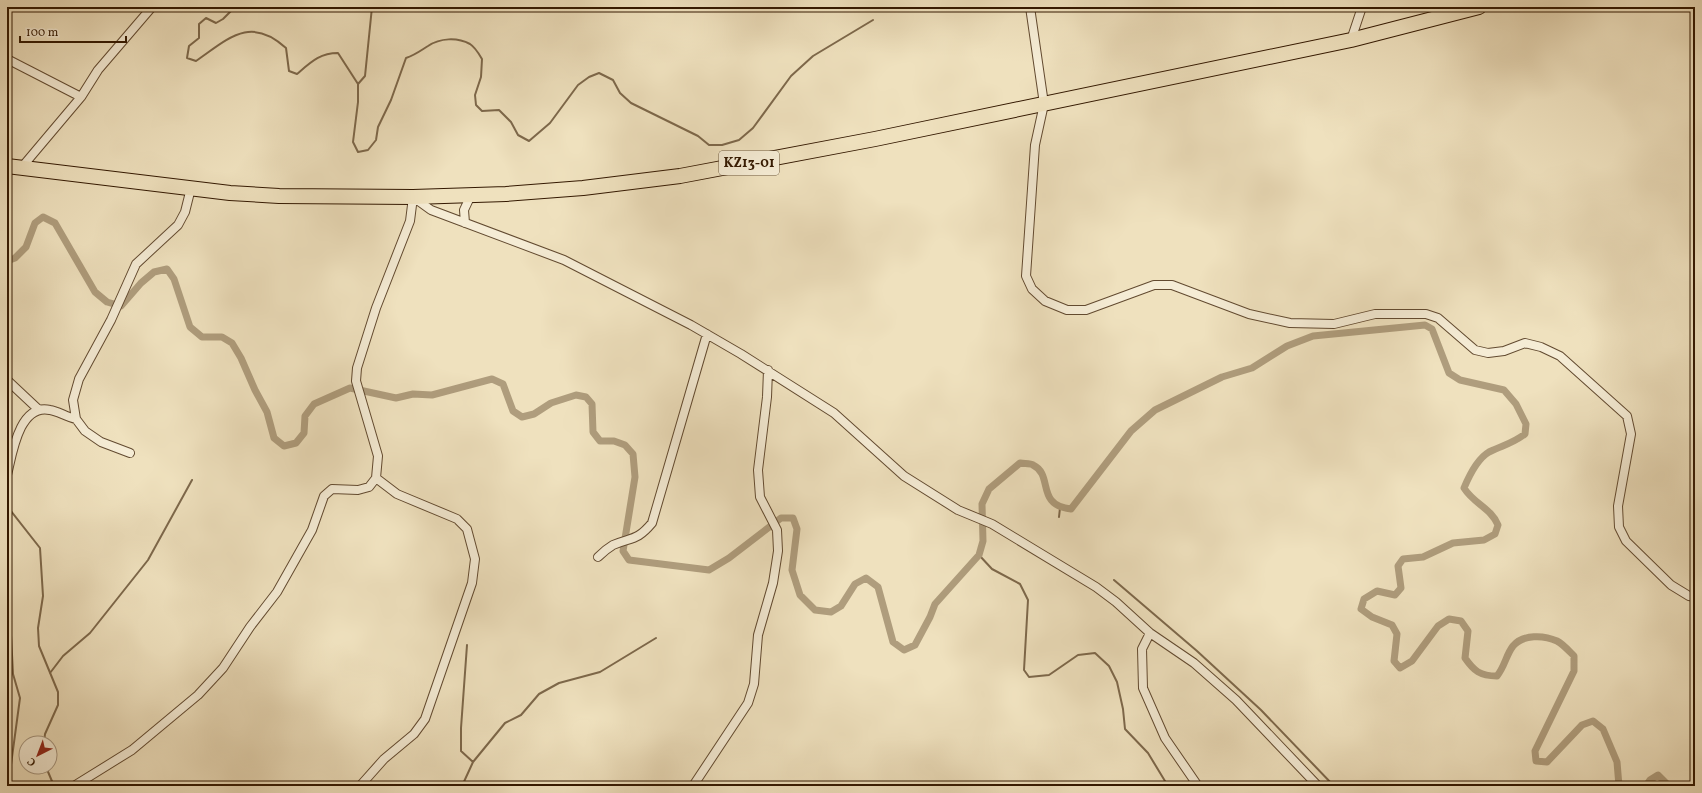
<svg xmlns="http://www.w3.org/2000/svg" width="1702" height="793" font-family="Vollkorn,serif">
<rect width="100%" height="100%" fill="#efe1be"/>
<filter id="stains"><feTurbulence type="fractalNoise" baseFrequency=".005" numOctaves="4"/><feColorMatrix values="0 0 0 0 .2 0 0 0 0 .09 0 0 0 0 .02 0 0 0 .5 -.17"/></filter>
<radialGradient id="worn" r=".72"><stop offset=".6" stop-color="#630" stop-opacity="0"/><stop offset="1" stop-color="#630" stop-opacity=".3"/></radialGradient>
<g fill="none" stroke-linecap="round" stroke-linejoin="round">
<path stroke="#7d684b" stroke-width="2" d="M235,7l-12,12 -7,4 -10,-5 -7,6v14l-10,8 -2,12 9,3c32,-22 54,-46 90,-13l3,23 8,3c14,-12 23,-21 41,-21l20,31v18l-5,40 5,10 10,-2 8,-10 2,-13 13,-27 15,-42c9,-3 14,-7 22,-12 12,-8 29,-9 42,-2 5,3 9,10 12,15l-1,18 -6,18 1,10 6,6 17,-1 12,12 7,13 11,6 21,-18 28,-38 11,-8 10,-4 14,7 7,13 11,10 67,33 11,9h13l17,-5 14,-12 38,-52 22,-20 60,-36
M358,84l7,-8 7,-69
M7,506l33,42 3,48 -5,32 1,18 19,46v13l-13,29 -1,9
M1059,517l1,-9
M979,555l13,14 28,15 8,16 -4,70 5,7 20,-2 29,-20 17,-2 14,13 8,16 6,27 2,20 23,24 20,33
M7,579l2,17 4,78 7,24 -10,74 1,14
M1114,580l83,71 64,59 73,76
M467,645l-6,83v23l12,11
M50,673l13,-17 27,-23 58,-73 44,-80
M46,767l8,19
M462,786l11,-24 32,-39 16,-8 18,-21 20,-11 41,-11 56,-34"/>
<path stroke="#af9d7d" stroke-width="7" d="M7,261l8,-3 11,-11 9,-24 8,-6 12,6 40,69 12,10 14,4 20,-23 13,-11 13,-3 7,10 16,48 12,10h20l10,6 9,15 14,32 12,22 7,26 10,8 12,-3 8,-10 1,-17 9,-12 36,-16 46,10 17,-4 19,1 60,-16 11,5 10,27 9,6 12,-3 17,-11 25,-8 10,2 6,7 1,28 7,9h14l11,4 8,9 2,23 -12,74 6,9 80,10 20,-12 52,-40h12l4,11 -5,41 8,25 15,15 16,2 10,-6 14,-22 11,-6 12,9 15,55 11,8 11,-5 15,-28 5,-13 44,-49 4,-14 -1,-37 7,-15 31,-26c4,1 10,0 13,2 21,10 2,40 38,44l60,-78 24,-21 67,-33 30,-9 35,-22 26,-10 112,-11 7,4 17,44 11,7 44,10 12,14 10,20 -1,10c-13,10 -22,11 -36,18 -12,7 -20,24 -25,36 10,16 27,20 34,37l-3,9 -11,6 -31,3 -30,14 -20,2 -5,7 3,22 -6,7 -18,-4 -13,8 -3,10 11,8 20,8 5,9 -3,27 6,7 12,-7 26,-35 11,-7 12,2 7,10 -3,27c9,13 15,18 32,18 8,-10 9,-21 16,-30 10,-12 31,-11 44,-5 6,3 12,10 17,15v15l-39,80 1,10 11,1 35,-37 11,-4 10,8 14,33 2,24
M1646,786l4,-6 8,-5 9,9v2"/>
<defs>
<path id="minor" d="M1030,7l14,97 -9,41 -9,131 6,13 13,12 22,9h19l68,-25h18l77,29 41,9 44,1 41,-10h51l12,4 37,32 13,3 16,-2 21,-8 16,4 19,9 67,60 4,18 -13,72 1,21 7,14 45,44 18,11 6,1
M1351,40l11,-33
M7,59l74,38
M22,167l59,-70 17,-27 54,-63
M465,223l-1,-13 7,-15
M7,380l32,30
M130,453l-29,-11 -16,-11 -9,-12 -3,-19 6,-21 32,-59 25,-56 42,-39 7,-13 6,-24
M7,475c5,-20 12,-72 43,-65 8,1 16,7 26,9
M598,557c4,-4 10,-9 15,-12 19,-8 24,-4 39,-22l55,-189
M1150,633l-8,16 1,39 22,50 33,48
M74,786l58,-36 66,-55 25,-27 27,-41 27,-35 35,-62 12,-34 8,-7 26,1 11,-3 7,-9 2,-22 -22,-75 1,-13 19,-60 34,-87 3,-24 18,13 133,50 127,65 50,29 93,59 70,63 54,34 34,14 104,63 20,15 34,31 44,30 42,37 82,86
M360,786l24,-27 30,-25 11,-15 47,-136 3,-24 -8,-30 -10,-10 -60,-25 -21,-16
M693,786l55,-83 6,-19 4,-49 15,-52 5,-32 -1,-21 -17,-33 -2,-27 9,-73 1,-27"/>
<path id="trunk" d="M7,166l223,27 49,3 134,1 93,-3 77,-6 97,-12 195,-37 476,-99 128,-33"/>
</defs>
<use href="#minor" stroke="#624a30" stroke-width="10"/>
<use href="#trunk" stroke="#331800" stroke-width="16"/>
<use href="#minor" stroke="#f5ecd5" stroke-width="8"/>
<use href="#trunk" stroke="#efe1be" stroke-width="14"/>
</g>
<g text-anchor="middle" dominant-baseline="central" stroke-width="3.5" stroke-linejoin="round" paint-order="stroke">
<rect fill="#f5ecd5" stroke="#6d5840" stroke-width="1" x="719" y="151" width="60" height="24" rx="3"/>
<g font-size="14" font-weight="bold" fill="#331800">
<text x="749" y="163">KZ13-01</text>
</g>
</g>
<rect width="1702" height="793" fill="none" stroke="#efe1be" stroke-width="24"/>
<rect x="8" y="8" width="1686" height="777" fill="none" stroke="#331800" stroke-width="2"/>
<rect x="12" y="12" width="1678" height="769" fill="none" stroke="#331800"/>
<g transform="translate(38 755) rotate(222)"><circle r="19" fill="#f5ecd5" stroke="#a79780"/>
<path d="M0-3L7 15L0 10L-7 15Z" fill="#8f2418"/>
<text y="-6" font-size="11" font-weight="bold" text-anchor="middle" fill="#331800">С</text>
</g>
<path d="M20 36v6h106v-6" fill="none" stroke="#331800" stroke-width="2"/>
<text x="26" y="36" font-size="12" fill="#331800" stroke="#f5ecd5" stroke-width="3" paint-order="stroke">100 m</text>
<rect width="100%" height="100%" filter="url(#stains)"/>
<rect width="100%" height="100%" fill="url(#worn)"/>
</svg>
